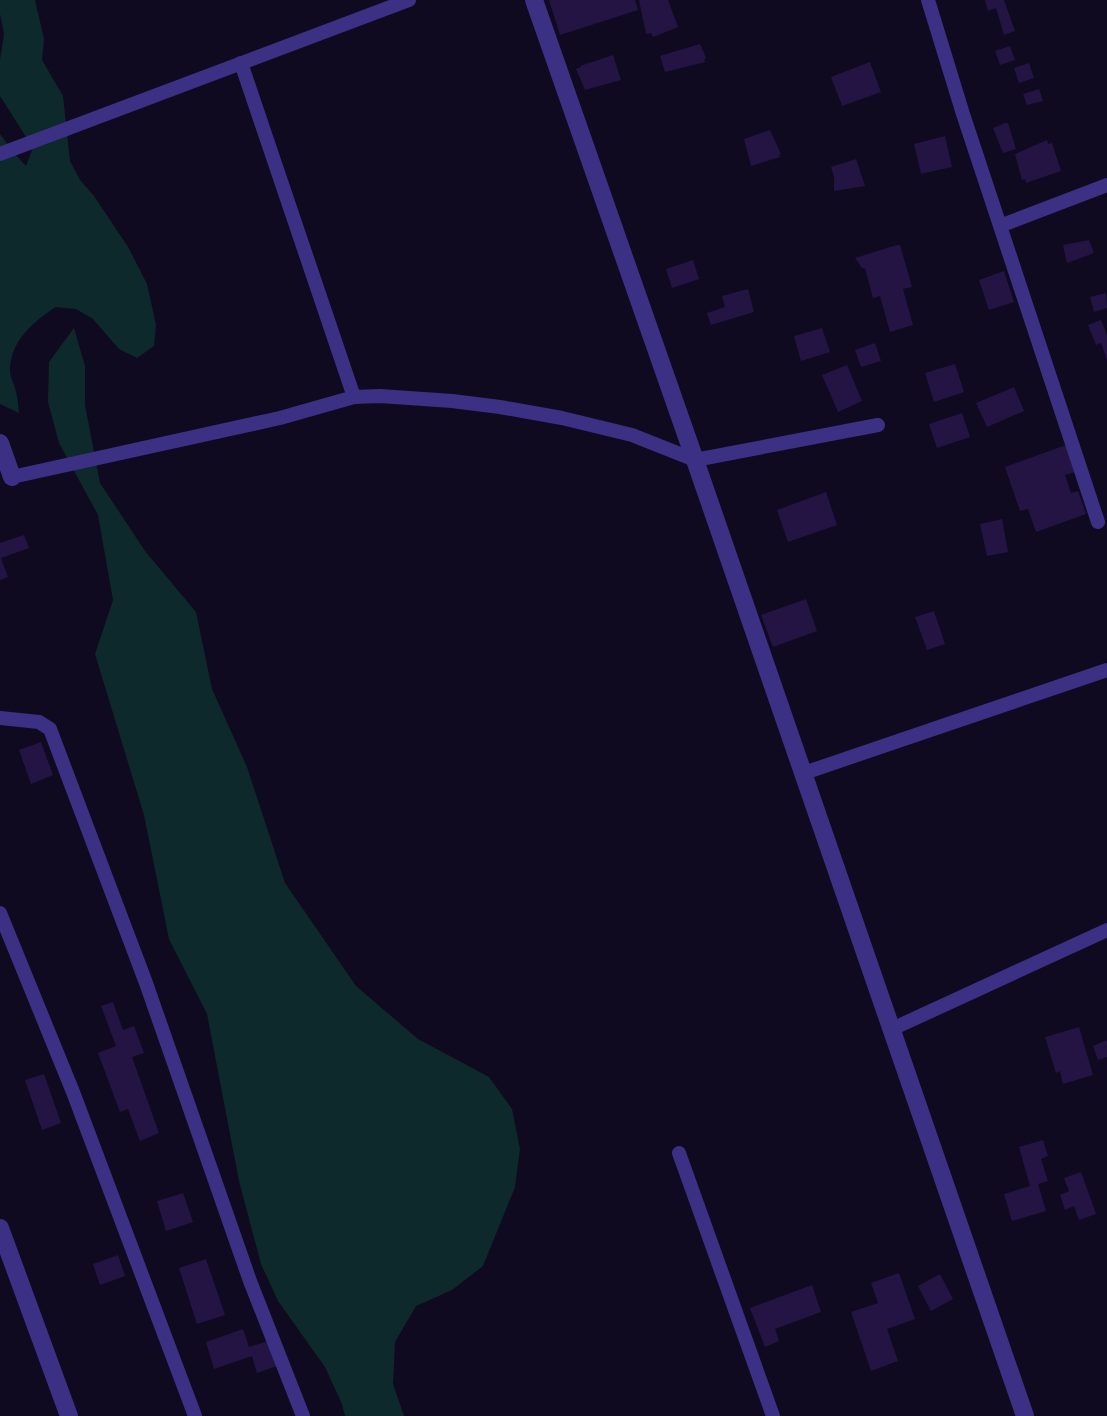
<svg xmlns="http://www.w3.org/2000/svg" width="1107" height="1416" font-family="Overpass,sans-serif">
<rect width="100%" height="100%" fill="#100a20"/>
<path fill="#0d292b" d="M0,0h35l9,39 -2,21 21,36 7,65 10,19 14,16 34,51 19,37 9,41 -2,21 -17,12 -18,-9 -26,-30 -17,-10 -20,-2c-23,15 -46,34 -46,64 0,7 5,14 6,21 2,7 2,14 3,21l-19,-9v-270l13,18 13,14 7,-18 -33,-52v-36l4,-26 -4,-20z
M74,328l11,38v39l15,78 45,68 51,61 16,77 35,78 38,116 71,103 62,53 71,38 23,32 8,40 -5,38 -32,79 -31,24 -36,16 -21,36 -2,42 11,32h-59l-3,-12 -17,-37 -47,-66 -17,-37 -22,-83 -32,-167 -38,-75 -25,-124 -49,-161 18,-54 -15,-85 -39,-72 -11,-41 1,-40z"/>
<path fill="#231443" d="M549,0h86l3,10 -78,25z
M639,0h29l10,27 -25,10 -2,-4 -5,1z
M985,0h19l11,31 -11,4 -8,-27 -8,3z
M700,44l6,14 -2,1 1,3 -40,10 -5,-16z
M1010,46l5,14 -15,5 -5,-14z
M613,55l8,25 -36,10 -9,-21 5,-2 -1,-1z
M870,62l11,30 -39,14 -11,-29z
M1029,63l5,15 -15,5 -5,-15z
M1039,89l4,12 -16,4 -4,-11z
M1005,123h3l8,26 -13,4 -10,-25z
M770,130l11,24 -2,1 1,2 -29,9 -7,-27z
M945,136l7,31 -31,7 -7,-30z
M1047,140l1,4 4,-1 9,28 -35,12 -1,-4 -3,1 -7,-26z
M856,159l9,27 -31,5v-14l-3,-10z
M1089,240l5,13 -27,10 -4,-18z
M897,245h3l12,42 -9,2 10,36 -23,7 -10,-36 -7,2 -8,-30h-3l-7,-10z
M693,260l6,19 -27,9 -6,-19z
M1004,271l10,31 -25,8 -10,-30z
M748,289l6,23 -43,13 -4,-12 18,-6 -3,-11z
M1106,293l1,15 -13,4 -4,-15z
M1101,320l6,15v25l-6,-17 -5,2 -8,-20z
M822,328l8,24 -29,9 -7,-25z
M875,343l6,18 -20,6 -6,-17z
M955,364l9,28 -30,10 -9,-29z
M847,365l15,36 -24,11 -16,-37z
M1014,387l10,24 -37,16 -11,-24z
M962,413l8,24 -33,11 -8,-24z
M1066,445l9,27 -10,3 6,18 7,-2 8,23 -50,18 -8,-23 -8,2 -15,-44z
M826,492l11,33 -49,17 -11,-32z
M1002,519l6,33 -21,4 -7,-32z
M24,535l5,13 -28,10 7,19 -8,3v-37z
M806,599l11,32 -44,16 -12,-32z
M934,611l11,33 -18,6 -12,-33z
M41,742l12,33 -22,9 -12,-34z
M113,1002l10,28 11,-4 10,27 -12,4 27,76 -19,8 -12,-32 -8,3 -22,-59 18,-7 -15,-40z
M1079,1027l14,48 -30,9 -3,-13 -4,2 -11,-36z
M1107,1040v17l-9,3 -5,-14z
M44,1074l17,49 -19,7 -17,-50z
M1043,1140l5,16 -7,3 7,22 -10,3 8,27 -34,10 -8,-27 26,-8 -11,-39z
M1081,1172l15,42 -17,6 -5,-14 -9,4 -5,-15 9,-4 -5,-13z
M183,1193l10,29 -27,9 -9,-30z
M118,1255l7,21 -25,9 -7,-21z
M206,1259l19,56 -28,9 -18,-56z
M899,1273l16,46 -28,10 11,32 -27,10 -20,-59 27,-9 -7,-20z
M940,1274l13,25 -22,12 -13,-25z
M812,1285l9,27 -46,17 4,12 -14,6 -15,-39z
M243,1329l6,18 19,-6 9,25 -20,7 -5,-17 -38,13 -8,-27z"/>
<g fill="none" stroke-linecap="round" stroke-linejoin="round">
<path stroke="#3c3085" stroke-width="14" d="M928,0l35,114 135,408
M241,63l113,334
M0,154l409,-154
M1000,226l107,-41
M12,477l268,-59 74,-21 26,-1 72,5 48,6 62,11 70,17 63,25 183,-35
M0,718l39,4 11,7 96,254 104,298 53,135
M804,773l303,-103
M0,913l73,179 122,324
M892,1029l215,-99
M679,1153l94,263"/>
<path stroke="#3c3085" stroke-width="18" d="M534,0l161,460 330,956
M0,443l12,34
M0,1228l69,188"/>
</g>
</svg>
